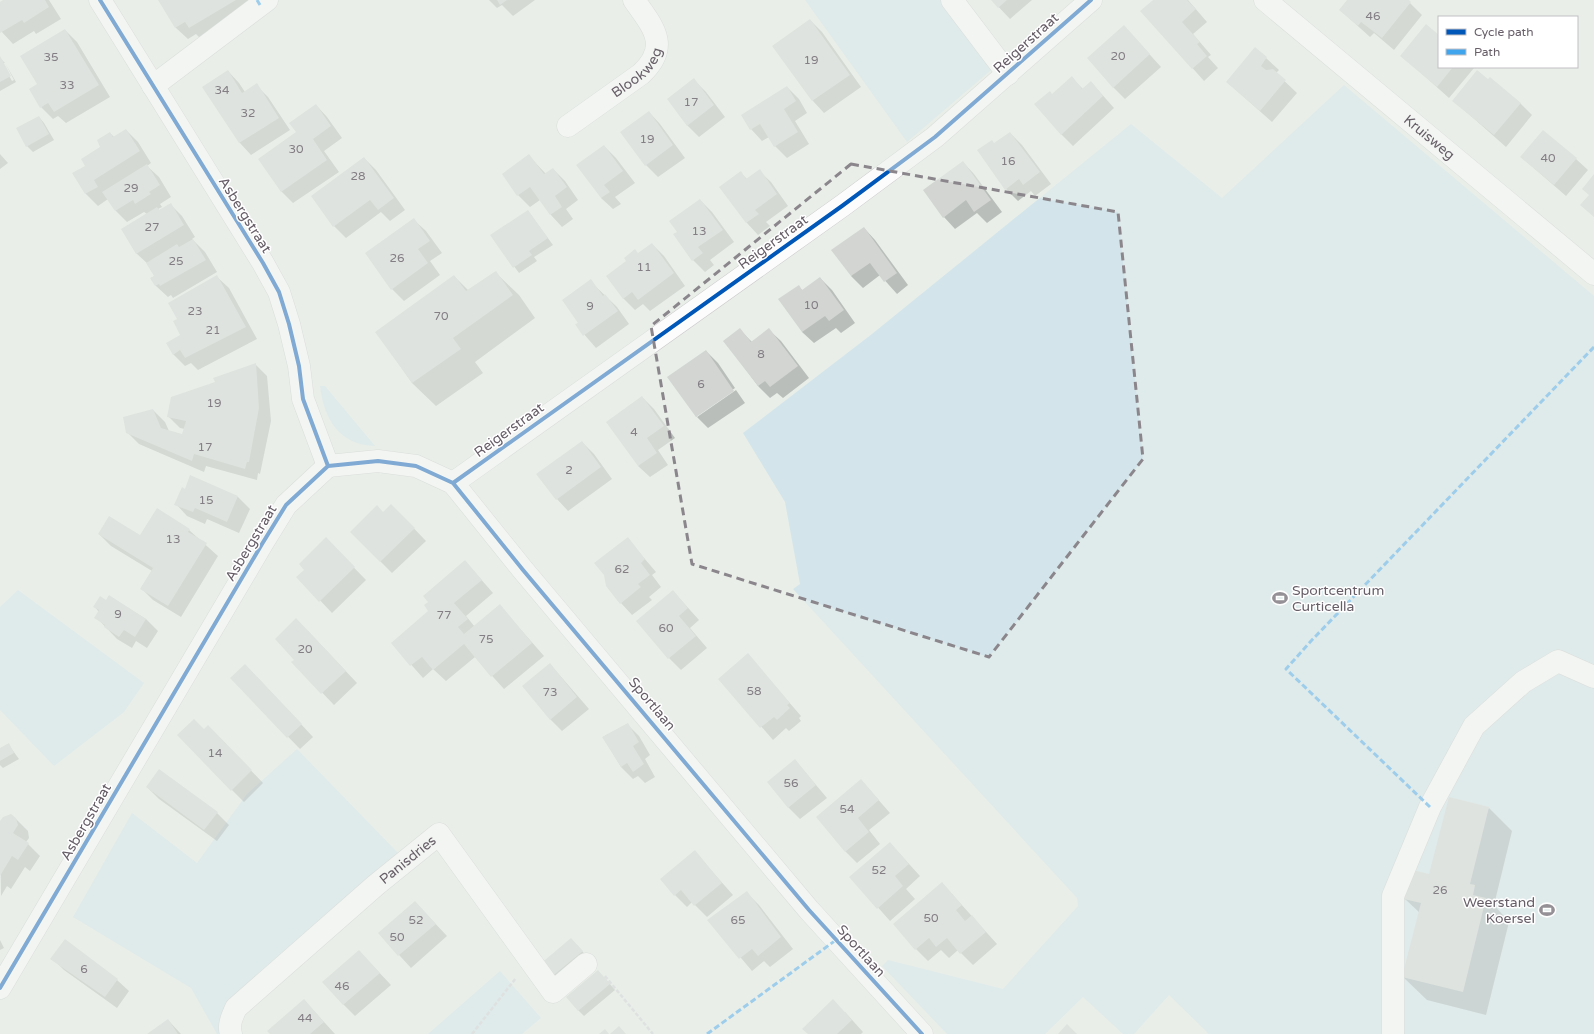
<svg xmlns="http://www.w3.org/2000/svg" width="1594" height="1034" font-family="'Varela Round',sans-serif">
<rect width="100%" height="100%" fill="#e9eee9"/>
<path fill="#d3e5ea" d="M805,0h154l45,59 -97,83z
M1344,85l250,211v738h-385l-40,-39 -35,39h-11l-40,-37 -38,37h-98l-65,-68 6,-6 115,29 75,-83 -1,-8 -284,-309 7,-5 -15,-82 -42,-69 129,-99 259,-210 91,74z
M320,386h5l50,60c-36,-1 -51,-27 -55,-60z
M18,590l126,93 -20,29 -70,54 -54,-56v-103z
M297,749l102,105 -177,180h-5l-26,-46 -118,-71 59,-104 65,50 50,-69z
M500,971l41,47 -19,16h-94z"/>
<path fill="#0003" fill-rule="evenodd" d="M5,0h44l12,19 -25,15 -2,-3 -21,13 -13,-14v-27z
M159,0h93l-50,40 -6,-6 -8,5 -12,-11z
M489,0h46l-22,16 -11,-11 -5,3z
M992,0h40l-22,19z
M1155,0h33l19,22 -14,12 18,21 -3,2 10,11 -14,13 -62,-70z
M1348,0h59l15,15 -28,35 -20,-17 -4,4 -30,-27z
M810,20l12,12 39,55 -37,26 -11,-12 -39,-55z
M1124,26l37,41 -36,32 -12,-12z
M65,30l12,12 33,55 -44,26 -8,-7 -5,3 -12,-12 -2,-23z
M1439,36v31l35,1 -25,30 -47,-42z
M1255,48l24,22 -3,3 21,20 -25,29 -45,-40z
M0,58l5,5 11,19 -16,9zM2,63h3l9,17 -2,1z
M228,71l11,12 6,9 11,-7 12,12 22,33 -39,25 -11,-12 -37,-56z
M1072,78l11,11 8,-7 23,26 -41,38 -12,-12 -9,-39z
M694,80l12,12 19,25 -26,20 -12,-12z
M787,87l12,12 8,14 -12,8 14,23 -22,14 -12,-12 -6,-9 -7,4 -11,-12z
M1454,101l66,2 12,12 -26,32z
M316,105l11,12 15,21 -18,13 15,21 -46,31 -12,-12 16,-58z
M649,112l11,12 25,34 -27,19 -12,-12 -24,-33z
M39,117l5,6 10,17 -21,12 -6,-6z
M126,130l12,12 13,21 -4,3 12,11 12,20 -11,7 2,3 -4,2 2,2 10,-7 12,12 13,21 -3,2 13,13 12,20 -44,26 -2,-3 -3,2 -12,-11 -5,-8 4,-2 -6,-11 -13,-12 11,-39 -3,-2 -17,10 -11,-11 -8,-12 -10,7 -12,-12 -12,-20 13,-8 23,-33 4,4z
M1010,133l12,12 29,39 -16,12 -4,-5 -13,10 -12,-12 -11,-45z
M604,146l12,12 19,25 -20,14 6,7 -8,5 -12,-11z
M0,154l8,9 -8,6z
M529,156l17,18 7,-5 12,12 13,19 -12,9 7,10 -11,8 -11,-12 -11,-15 -10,7 -12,-12z
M1521,157l55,2 12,11 -22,26z
M364,158l12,12 29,40 -15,11 -9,-9 -35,26 -12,-12z
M963,162l11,12 28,38 -15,11 -10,-10 -22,16 -11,-12z
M759,171l12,11 17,24 -22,16 4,4 -12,9 -11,-12 -26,-36 19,-15 7,7z
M700,200l12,12 22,30 -24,18 4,5 -9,7 -12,-12 -15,-28z
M528,211l25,34 -19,12 3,4 -18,12 -27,-37z
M414,220l12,11 16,22 -12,8 10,14 -36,26 -12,-12z
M864,228l11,12 33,45 -11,9 -17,-19 -17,13 -12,-12z
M652,244l12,12 21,30 -35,25 -7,-7 -8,6 -12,-12 15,-44z
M495,272l24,23 16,23 -60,44 8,11 -47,33 -24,-23 -35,-51 77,-56 14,14z
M217,277l12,11 28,51 -59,31 -7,-7 -6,3 -12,-12 9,-19 -4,-16z
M820,278l12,12 23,33 -14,10 -5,-5 -22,15 -12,-11 -4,-46 5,5z
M590,281l27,26 12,17 -33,24 -20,-23 3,-2z
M740,330l12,12 17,-12 12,11 28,37 -26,20 -6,-5 -7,5 -12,-12 -33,-45z
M706,351l12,12 17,25 -38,27v2l-28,-40z
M255,364l12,12 4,45 -11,53 -2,-1 -1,7 -51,-14 -2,6 -65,-28 -12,-12 26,-22 12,12 4,9 14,5 2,-7 -5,-1 -12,-12 48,-34z
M736,390l9,13 -37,25 -11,-11z
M642,397l12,12 21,29 -17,12 10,15 -18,12 -12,-11z
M582,442l12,12 18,25 -44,32 -11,-12z
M191,477l47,20 12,12 -11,24 -32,-14 -2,5 -18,-8 -11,-12 9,-14z
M403,517l23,24 -34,32 -41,-41z
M189,530l29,26 -37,61 -28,-17 -12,-12 11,-17 -41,-25 -12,-12 41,3z
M627,538l29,34 -4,3 9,12 -12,10 3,3 -20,15 -11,-12z
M326,539l40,41 -34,33 -34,-36 8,-7z
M465,561l28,32 -27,23 9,11 25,-21 44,50 -40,33 -29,-32 -29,24 -13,-12 -10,9 -31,-35 38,-32z
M673,591l26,29 -9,8 17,20 -26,22 -12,-12z
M109,596l37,23 12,12 -11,17 -11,-7 -4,7 -15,-9 -21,-22 3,-5 -5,-6 12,-5z
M308,631l49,52 -23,22 -41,-43 3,-2z
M748,655l53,61 -2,2 2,3 -12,10 -3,-3 -13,12 -53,-61z
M550,664l39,45 -27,22 -12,-12z
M257,677l56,60 -13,12 -69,-71z
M627,724l12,12 11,19 -5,4 10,18 -10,6 -7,-7 -5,3 -12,-12 -18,-30z
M204,730l16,8 43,45 -19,19 -12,-12z
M8,744l11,15 -16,9 -3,-3v-16z
M795,760l32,38 -27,21 -12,-12z
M861,780l29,33 -21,17 11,14 -23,19 -12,-12z
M147,787l70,26 12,12 -12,16 -58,-42z
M1489,808l23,23 -18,74 15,17 -23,93 -59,-15 -24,-23 17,-64 -15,-14 24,-23z
M16,819l12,12 1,7 -3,4 14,14 -10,15 -5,-4 -14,22 -4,-3 -6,10 -1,-73z
M890,843l30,33 -14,13 9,10 -25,22 -39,-44z
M695,852l38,43 -26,22 -15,-15 -5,5 -12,-12z
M942,883l55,61 -24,21 -15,-15 -9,8 -8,-8 -13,11 -12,-12z
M747,893l12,12 34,44 -23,18 -6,-6 -12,10 -43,-51z
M415,902l32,34 -36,32 -32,-35z
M0,940l4,8 -4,2z
M65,940l52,40 12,11 -12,17 -53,-38 -12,-12z
M577,945l11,13 -31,25 -6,-5z
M359,951l32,34 -36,31 -12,-12z
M604,977l11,13 -31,26 -6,-6z
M304,1000l31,34h-64z
M845,1012l18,20 -2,2h-52z
M168,1020l13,14h-32z"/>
<path fill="#d2d5d2" d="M3,0h42l4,7 -25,16 -2,-3 -22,13v-31z
M158,0h78l-47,28 -4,-6 -10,6z
M497,0h10l-7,5z
M991,0h16l-9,8z
M1153,0h34l9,9 -14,13 18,20 -3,2 10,12 -15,13 -52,-58z
M1347,0h62l2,2 -29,36 -21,-16 -3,4 -19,-16z
M810,19l40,56 -38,26 -40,-55z
M1426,24l13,11v32h14l-16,20 -37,-31z
M1124,25l26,29 -37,34 -26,-30z
M65,29l34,56 -45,27 -6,-9 -8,5 -11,-19 8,-5 -17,-28z
M1255,47l12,10 -6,9 5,4 7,-1 13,11 -26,31 -34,-29z
M0,56l11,20 -11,6z
M228,70l14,23 15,-10 22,35 -40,25 -37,-56z
M1477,70l11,9 2,-2 31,26 -27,32 -42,-34z
M1072,76l10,13 9,-8 12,15 -42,39 -27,-31 16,-13 2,3z
M694,78l20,27 -27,21 -20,-27z
M787,86l9,15 -12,8 14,23 -24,15 -14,-23 -10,6 -9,-15z
M316,104l15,22 -18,13 14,21 -46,32 -23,-33 38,-27 -7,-9z
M649,111l24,34 -28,21 -25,-34z
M39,116l10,18 -23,13 -10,-19z
M126,129l14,22 -46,29 4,7 -13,7 -13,-21 13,-7 -4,-7 19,-12 -3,-7 13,-8 3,5z
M1543,130l34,28 -23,27 -34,-28z
M1010,132l30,40 -17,13 -4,-6 -14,11 -28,-40 15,-10 2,3z
M604,145l19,26 -19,14 6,7 -9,6 -25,-33z
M529,154l15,20 9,-6 14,19 -12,9 7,11 -12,8 -20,-28 -13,9 -15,-22z
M364,157l30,41 -16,12 -8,-10 -37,27 -22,-31z
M963,161l28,39 -17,12 -8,-12 -23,18 -20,-28z
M147,164l13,21 -11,7 2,2 -16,10 -2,-4 -18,11 -13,-19z
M760,169l17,25 -22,16 4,4 -13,9 -27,-36 22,-16 5,8z
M1594,174v43l-14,-12 9,-10 -7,-6z
M700,199l23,31 -25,17 5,6 -11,8 -19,-27 4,-2 -8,-11z
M171,203l13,22 -48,29 -15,-25 36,-22 2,3z
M528,210l20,28 -19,13 3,4 -19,13 -23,-33z
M414,218l16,23 -12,8 10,14 -37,27 -26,-37z
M864,227l33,46 -13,9 -14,-19 -19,13 -20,-26z
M193,239l13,21 -46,26 -1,-2 -4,2 -5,-8 4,-2 -8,-13 31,-19 2,3z
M652,243l22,30 -36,27 -6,-8 -9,7 -17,-23 20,-15 -2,-3 11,-9 3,4z
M496,271l17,24 -60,43 8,11 -49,34 -37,-51 79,-57 12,16z
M217,275l29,52 -61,31 -5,-8 -7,5 -7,-12 14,-8 -7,-14 4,-2 -9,-16z
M820,277l24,33 -15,11 -4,-5 -23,16 -24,-33 21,-14 3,5z
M591,279l12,17 2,-2 13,17 -35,25 -8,-12 3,-1 -16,-23z
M740,328l11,14 18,-14 29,38 -28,21 -5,-6 -7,5 -35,-45z
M706,350l28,41 -38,26 -29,-40z
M256,363l3,45 -10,54h-2l-2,7 -51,-15 -2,7 -66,-28 -3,-16 30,-8 8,19 21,6 4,-13 -19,-4 4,-20 44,-15 -2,-4z
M642,396l22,30 -17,12 10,15 -19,13 -32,-44z
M582,441l19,26 -45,33 -20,-26z
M190,475l48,21 -11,26 -32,-14 -2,4 -19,-7 8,-18 3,2z
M391,504l24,24 -35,34 -30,-30 27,-27 6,7z
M157,508l33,21 -2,3 19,11 -39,63 -28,-17 13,-21 -55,-34 11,-18 31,19z
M326,537l29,30 -36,35 -23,-25 8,-7 -5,-6z
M628,537l17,22 -4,4 9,12 -12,9 3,3 -21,17 -14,-18 -2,-11 -10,-12z
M465,560l17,20 -28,23 14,16 -10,8 6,7 36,-30 32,39 -41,34 -27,-33 -31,26 -11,-13 -12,9 -19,-23 37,-32 -4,-6 4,-3 -5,-6z
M673,590l15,18 -9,8 17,20 -28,23 -32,-38z
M109,595l37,24 -11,18 -11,-7 -5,7 -15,-10 1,-2 -11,-7 5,-8 -6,-3 7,-11 6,4z
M296,618l50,53 -25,23 -30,-32 3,-2 -19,-21z
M748,653l42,50 -3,2 3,3 -13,12 -3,-3 -14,11 -42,-49z
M550,663l27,34 -27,23 -28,-34z
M245,664l57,60 -15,14 -57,-60z
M194,719l10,10 4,-4 44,45 -21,21 -54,-56z
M628,723l11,19 -6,4 11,18 -11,8 -6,-9 -6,4 -19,-30z
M9,743l5,10 -14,8v-13z
M795,759l21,26 -28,23 -21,-26z
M159,769l59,43 -14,18 -58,-43z
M861,779l18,21 -21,18 11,14 -24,20 -29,-35z
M1449,797l40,10 -19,77 5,1 -2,10 13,3 -23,94 -61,-15 19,-74 -17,-4 8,-29 17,4z
M11,814l5,4 2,7 -5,8 16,10 -11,17 -6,-4 -12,20v-55l3,-4z
M890,842l19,22 -14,12 8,10 -26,23 -28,-32z
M695,850l27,33 -28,23 -13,-16 -7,6 -14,-17z
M942,882l20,23 -6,5 9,11 7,-6 14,17 -26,22 -13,-16 -11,9 -7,-9 -14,12 -22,-26z
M747,891l34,46 -23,19 -6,-7 -13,10 -32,-39z
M415,901l21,23 -38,32 -20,-23z
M571,938l12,13 -33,27 -11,-13z
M65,939l53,40 -13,18 -55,-38z
M359,950l21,23 -37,32 -21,-23z
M598,970l12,14 -32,27 -12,-14z
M304,999l20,23 -14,12h-40l-3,-3z
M833,999l19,21 -15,14h-29l-6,-5z
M168,1019l10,15h-31z
M1067,1024l10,10h-19z
M619,1026l7,8h-16z
M605,1029l4,5h-10z"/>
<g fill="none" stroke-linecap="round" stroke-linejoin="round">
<defs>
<g id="minor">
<path d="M100,0l163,263 16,29 10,32 10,42 4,33 25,67"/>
<path d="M952,0l56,74"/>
<path id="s1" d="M1265,0l329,274"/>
<path d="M153,86l114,-86"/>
<path id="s2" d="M568,126l73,-52c30,-28 12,-47 -7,-74"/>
<path d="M328,466l50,-5 38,5 37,17 70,87 286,340 113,124"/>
<path d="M453,483l389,-277 93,-69 156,-137"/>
<path d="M0,988l262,-444 24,-39 42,-39"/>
<path id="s3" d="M231,1034c-3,-9 1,-17 5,-26l140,-123 63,-51 114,158 33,-28"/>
<path d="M1393,1034v-138l37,-89 44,-81 49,-44 35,-21 36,16"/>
</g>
</defs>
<use href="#minor" stroke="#cacaca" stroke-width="23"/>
<path stroke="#d0d1d6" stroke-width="2.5" stroke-dasharray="4 2" stroke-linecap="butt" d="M605,976l48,58
M472,1034l44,-56"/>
<use href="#minor" stroke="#fcfcfc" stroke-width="22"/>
<path stroke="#41a5ee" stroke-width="3" stroke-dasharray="6 3" stroke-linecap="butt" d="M257,0l3,5
M1430,807l-144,-138 25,-28 283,-294
M707,1034l129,-94"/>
<defs>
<path id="cycleway" d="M100,0l163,263 16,29 10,32 10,42 4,33 25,67
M328,466l50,-5 38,5 37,17 70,87 286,340 113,124
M453,483l389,-277 93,-69 156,-137
M0,988l262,-444 24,-39 42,-39"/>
</defs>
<use href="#cycleway" stroke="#fff" stroke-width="6"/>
<use href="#cycleway" stroke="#0057b8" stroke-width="4"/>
</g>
<path d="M0 0H1594V1034H0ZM851,164l267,48 25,247 -154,198 -297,-93 -41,-238z" fill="#e9eee9" fill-opacity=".55" fill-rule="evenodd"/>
<path fill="none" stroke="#8b868c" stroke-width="3" stroke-dasharray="8 5" stroke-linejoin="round" d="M851,164l267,48 25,247 -154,198 -297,-93 -41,-238z"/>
<defs>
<symbol id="stadium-bare" viewBox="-9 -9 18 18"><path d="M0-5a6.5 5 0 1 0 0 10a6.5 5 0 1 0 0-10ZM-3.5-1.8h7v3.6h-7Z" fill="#949095" stroke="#fff" stroke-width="2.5" paint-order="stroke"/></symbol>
</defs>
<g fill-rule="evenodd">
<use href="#stadium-bare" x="1269" y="587" width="22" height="22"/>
<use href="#stadium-bare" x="1536" y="899" width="22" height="22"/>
</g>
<g text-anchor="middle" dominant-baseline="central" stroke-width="3" stroke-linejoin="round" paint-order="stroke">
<g font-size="12" fill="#837d84">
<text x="1373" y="16">46</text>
<text x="1118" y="56">20</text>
<text x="51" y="57">35</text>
<text x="811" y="60">19</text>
<text x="67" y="85">33</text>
<text x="222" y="90">34</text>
<text x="691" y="102">17</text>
<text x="248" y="113">32</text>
<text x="647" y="139">19</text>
<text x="296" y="149">30</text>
<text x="1548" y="158">40</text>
<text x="1008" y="161">16</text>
<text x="358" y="176">28</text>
<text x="131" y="188">29</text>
<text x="152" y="227">27</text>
<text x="699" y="231">13</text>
<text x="397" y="258">26</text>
<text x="176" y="261">25</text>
<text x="644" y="267">11</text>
<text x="811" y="305">10</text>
<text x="590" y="306">9</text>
<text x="195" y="311">23</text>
<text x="441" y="316">70</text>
<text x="213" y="330">21</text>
<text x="761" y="354">8</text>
<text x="701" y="384">6</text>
<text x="214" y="403">19</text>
<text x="634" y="432">4</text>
<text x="205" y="447">17</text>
<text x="569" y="470">2</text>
<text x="206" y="500">15</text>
<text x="173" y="539">13</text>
<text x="622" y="569">62</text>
<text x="118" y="614">9</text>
<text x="444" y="615">77</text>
<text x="666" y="628">60</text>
<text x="486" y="639">75</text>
<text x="305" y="649">20</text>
<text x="754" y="691">58</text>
<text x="550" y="692">73</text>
<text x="215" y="753">14</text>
<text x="791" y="783">56</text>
<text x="847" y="809">54</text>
<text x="879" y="870">52</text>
<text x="1440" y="890">26</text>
<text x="931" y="918">50</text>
<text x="416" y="920">52</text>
<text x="738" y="920">65</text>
<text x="397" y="937">50</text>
<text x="84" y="969">6</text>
<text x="342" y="986">46</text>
<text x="305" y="1018">44</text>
</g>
<g font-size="14" fill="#675e68" stroke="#fff">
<text transform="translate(1026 43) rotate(-42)">Reigerstraat</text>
<text stroke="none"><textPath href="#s2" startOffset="88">Blookweg</textPath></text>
<text stroke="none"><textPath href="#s1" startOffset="214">Kruisweg</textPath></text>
<text transform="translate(245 215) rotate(58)">Asbergstraat</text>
<text transform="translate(773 242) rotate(-36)">Reigerstraat</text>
<text transform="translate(509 430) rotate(-36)">Reigerstraat</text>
<text transform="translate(251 543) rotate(-59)">Asbergstraat</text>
<text transform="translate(652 704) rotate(50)">Sportlaan</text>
<text transform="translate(86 822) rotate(-60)">Asbergstraat</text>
<text stroke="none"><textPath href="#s3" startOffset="254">Panisdries</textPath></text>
<text transform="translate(861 951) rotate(48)">Sportlaan</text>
</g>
<g font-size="14" fill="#675e68" stroke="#fff" text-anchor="start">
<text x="1292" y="590">Sportcentrum<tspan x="1292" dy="16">Curticella</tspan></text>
<text x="1535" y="902" text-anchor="end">Weerstand<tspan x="1535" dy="16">Koersel</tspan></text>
</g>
</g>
<rect x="1438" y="16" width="140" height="52" fill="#ffffff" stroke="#c2bfc3"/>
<rect x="1446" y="29" width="20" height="6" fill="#0057b8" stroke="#c2bfc3"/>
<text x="1474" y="36" font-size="12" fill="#675e68">Cycle path</text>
<rect x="1446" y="49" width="20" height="6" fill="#41a5ee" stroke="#c2bfc3"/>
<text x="1474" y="56" font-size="12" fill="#675e68">Path</text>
</svg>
